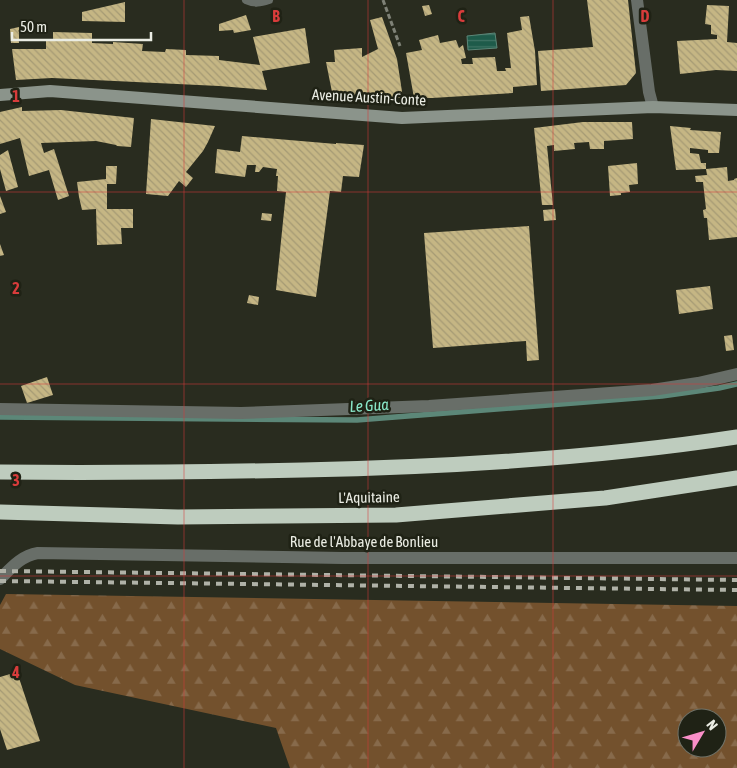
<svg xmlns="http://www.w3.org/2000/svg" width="737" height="768" font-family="'Asap Condensed',sans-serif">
<defs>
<pattern id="forest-firs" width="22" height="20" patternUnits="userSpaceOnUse" patternTransform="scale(1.25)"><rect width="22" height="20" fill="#73512d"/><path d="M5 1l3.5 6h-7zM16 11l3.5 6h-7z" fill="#876a4b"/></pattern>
<pattern id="water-rules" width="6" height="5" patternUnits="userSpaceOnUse" patternTransform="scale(1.25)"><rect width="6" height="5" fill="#1e5b4a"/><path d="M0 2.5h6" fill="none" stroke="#3f7364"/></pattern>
<pattern id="building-back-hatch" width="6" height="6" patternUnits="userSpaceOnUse" patternTransform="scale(1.25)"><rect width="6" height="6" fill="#c5b684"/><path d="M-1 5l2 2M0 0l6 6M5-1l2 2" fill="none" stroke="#a59a74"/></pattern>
</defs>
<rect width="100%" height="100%" fill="#292c1f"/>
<path fill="url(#forest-firs)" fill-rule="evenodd" d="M6,594l731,12v162h-447l-14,-40 -201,-43 -75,-36v-44zM687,718h30v30h-30z"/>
<path fill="url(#water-rules)" stroke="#5c8778" d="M495,33l2,15 -29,2 -1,-14z"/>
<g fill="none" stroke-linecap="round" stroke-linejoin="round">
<path stroke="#5c8778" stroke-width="5.5" d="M0,417l357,3 305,-24 57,-8 18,-4"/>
</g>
<path fill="url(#building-back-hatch)" d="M587,0h41l8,73 -10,12 -85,6 -3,-40 55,-4z
M125,2v20l-43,-1v-9z
M429,5l3,9 -7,2 -3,-10z
M707,5l22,1 -2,36 10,1v28l-21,-1 -36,4 -3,-33 40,-2v-4l-6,-1v-9l-6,-1z
M246,15l5,15 -17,3 -1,-3 -14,1v-7z
M529,16l6,35 2,34 -24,2v6l-81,5h-18l-8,-45 16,-3 -3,-10 19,-5 2,8 16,-3 3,8 4,-3 3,13 -5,1 1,5h11l-1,-6 23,-1 2,14h9l-1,-3h6l-4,-35 15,-3 -2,-13z
M382,17l15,42 6,39 -70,-1 -7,-35h9l-1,-12 28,-2v9l16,-8 -8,-29z
M19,27v16h-8l-1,-14z
M305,28l5,35 -48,8 5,19 -48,-4 -167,-8 -36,2 -4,-31h34v-10h7v-7l39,1v10l21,1v-2l30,2 -1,7 23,1 1,-3 20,1v5l33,1v4l41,5 -7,-28z
M22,107v4l39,-1 73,8 -3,29 -14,-1 -1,-1 -20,-4 -55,2 3,10 10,-4 15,47 -11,4 -9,-30 -20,6 -9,-38 -20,6v-32z
M151,119l64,7 -7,16 -5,9 -17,21 7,6 -7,9 -7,-6 -11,15 -22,-2z
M583,122h49l1,17 -29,2v8h-14l-1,-7 -15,1 1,6 -21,2v-6l-7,1 6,59h-11l-8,-77z
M670,126l21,2 -1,2 31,2 -2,21h-11v-3l-18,-2v5l9,1 2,9h5v6l-30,1z
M242,136l94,8v-1l28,2 -5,32 -16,-1 -2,16 -11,-1 -14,106 -40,-7 10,-98 -9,-1 1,-15h-2l1,-7 -14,-2 -4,5h-4l1,-7h-9l-2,12 -30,-4 2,-24 23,3z
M8,150l10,37 -12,4 -6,-22v-14z
M637,163l1,21 -9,1 1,7 -9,1v2l-11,1 -2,-30z
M106,166h11l-1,18h-9v25h26v19h-12l1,16 -25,1 -1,-36 -14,1 -3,-13 -2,-15 29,-3z
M727,167l1,14 6,-1v-1l3,-1v59l-28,3 -2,-22h-3l-1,-8 3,-1 -3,-27h-7l-1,-6 12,-1 -1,-6z
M0,196l6,16 -6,2z
M555,209l1,11 -12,1 -1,-11z
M262,213l10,1 -1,7 -10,-1z
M529,226l10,134 -12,1 -1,-20 -93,7 -9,-115z
M0,244l4,11 -4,1z
M710,286l3,23 -34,5 -3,-24z
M249,295l10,2 -1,8 -11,-2z
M732,335l2,15 -8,1 -2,-15z
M47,377l6,18 -26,8 -6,-17z
M17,672l23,69 -33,9 -7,-21v-52z"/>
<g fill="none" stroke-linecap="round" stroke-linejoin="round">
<path stroke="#7f8277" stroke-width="3" stroke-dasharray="5 2.5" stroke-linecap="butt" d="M383,0l17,46"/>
<path stroke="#686e68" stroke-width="8" d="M246,0c9,4 14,3 23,0"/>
<path stroke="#686e68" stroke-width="12" d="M637,0l12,92 4,15
M0,409l241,4 188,-7 223,-16 46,-7 39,-9
M0,579c12,-12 21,-23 38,-26l304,5h395"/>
<path stroke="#8b948b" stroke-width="12" d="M0,95l50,-4 352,27 251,-11 84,3"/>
<path stroke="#beccbe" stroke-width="15" d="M0,472c101,1 202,0 303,-2 145,-3 290,-11 434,-33
M0,512l178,5 218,-2 209,-17 132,-20"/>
<path stroke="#b0b2a8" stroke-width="4" stroke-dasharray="6 6" stroke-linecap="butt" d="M0,571l737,9
M0,581l737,9"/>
</g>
<path fill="none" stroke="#d83c3b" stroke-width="1" stroke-opacity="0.55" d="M184,0v768M368,0v768M553,0v768M0,192h737M0,384h737M0,576h737"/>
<g text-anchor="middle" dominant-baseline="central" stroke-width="5" stroke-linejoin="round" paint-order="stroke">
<g font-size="15" fill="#ebede4" stroke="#1f2215">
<text transform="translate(369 97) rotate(3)">Avenue Austin-Conte</text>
<text transform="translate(369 497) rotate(-1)">L'Aquitaine</text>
<text x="364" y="541">Rue de l'Abbaye de Bonlieu</text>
</g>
<g font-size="16" font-style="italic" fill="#89e6c8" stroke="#1f2215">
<text transform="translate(369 405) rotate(-3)">Le Gua</text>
</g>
</g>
<g font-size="16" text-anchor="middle" font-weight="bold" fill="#d83c3b" stroke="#1f2215" stroke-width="5" stroke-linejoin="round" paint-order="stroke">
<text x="276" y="22">B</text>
<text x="461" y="22">C</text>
<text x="645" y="22">D</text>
<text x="16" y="102">1</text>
<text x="16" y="294">2</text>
<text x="16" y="486">3</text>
<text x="16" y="678">4</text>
</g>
<g transform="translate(702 733) rotate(52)"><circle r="24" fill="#1f2215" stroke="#717368"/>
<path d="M0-4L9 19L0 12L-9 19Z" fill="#f98fc8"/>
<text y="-8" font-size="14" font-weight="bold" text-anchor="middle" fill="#ebede4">N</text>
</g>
<path d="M12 32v8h139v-8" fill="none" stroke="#ebede4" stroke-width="2.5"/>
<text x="20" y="32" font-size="15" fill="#ebede4" stroke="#1f2215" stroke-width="4" paint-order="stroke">50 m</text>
</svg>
